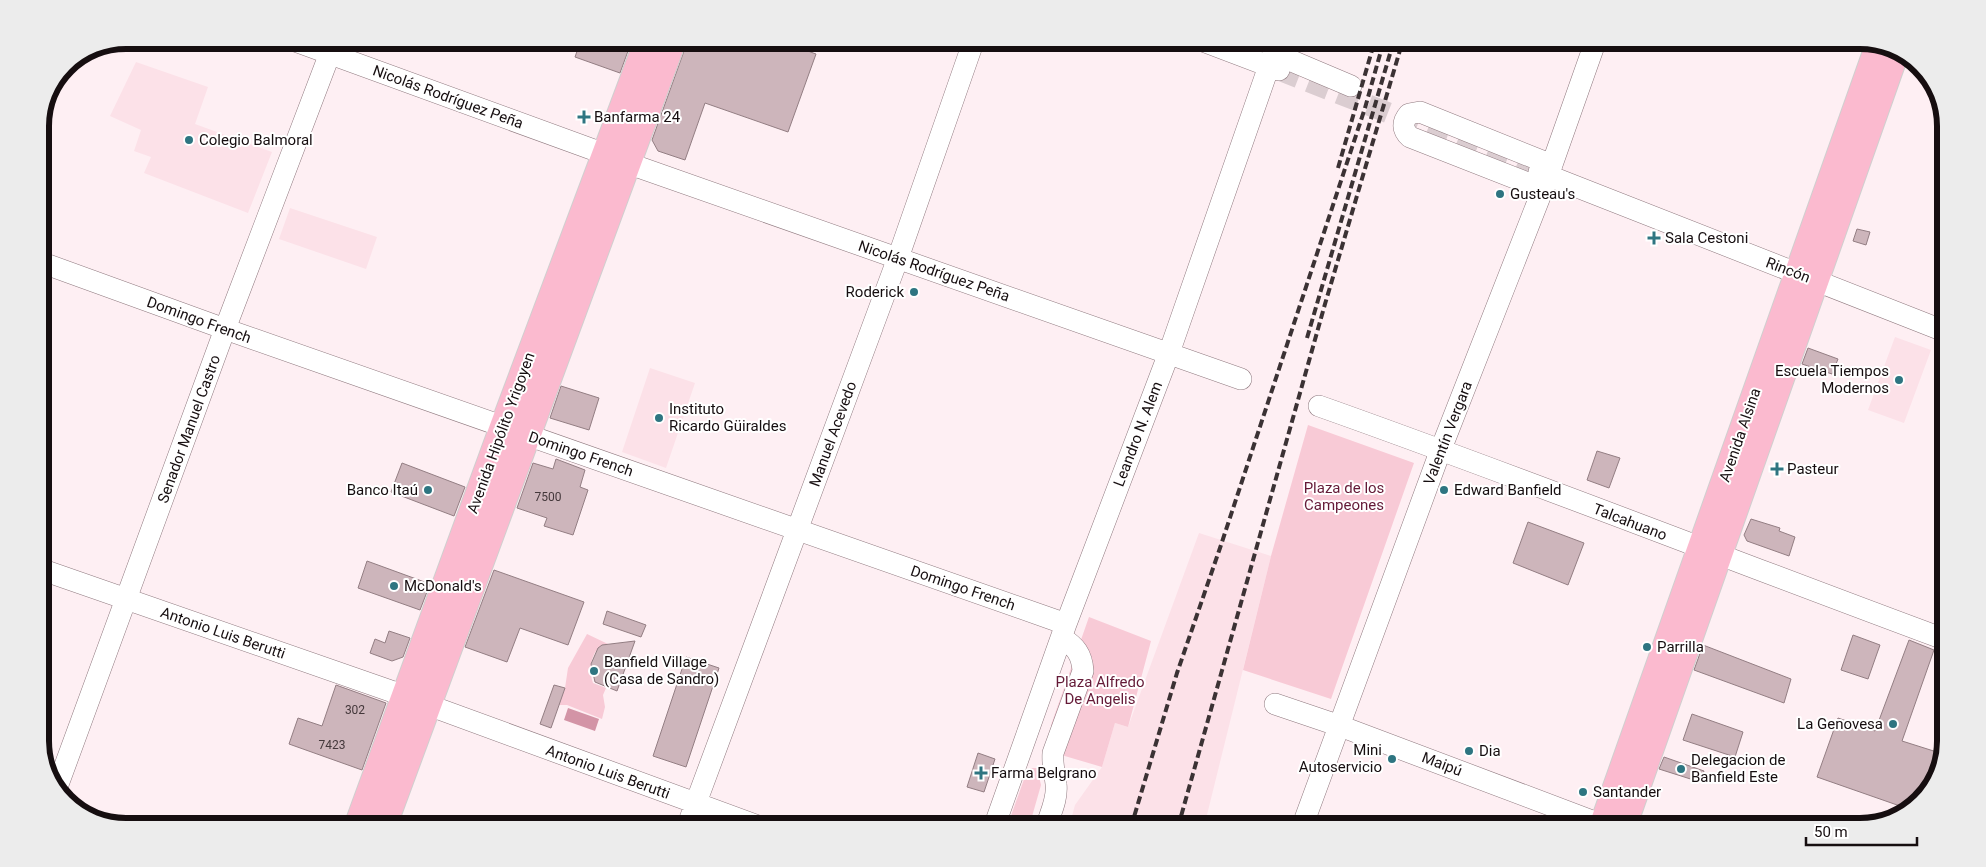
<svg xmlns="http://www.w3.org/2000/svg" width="1986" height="867" font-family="Roboto,sans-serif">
<rect width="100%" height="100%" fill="#feeff3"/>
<path fill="#fce1e8" d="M136,62l72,25 -13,37 77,28 -24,61 -104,-40 7,-16 -17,-6 7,-21 -31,-14z
M290,208l87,29 -11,32 -87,-30z
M1895,337l36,13 -27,73 -36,-13z
M650,368l45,15 -29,85 -44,-16z
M1199,533l72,23 -67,271h-135l6,-22 27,-38 13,-44 13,4z"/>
<path fill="#f8cad6" d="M1308,425l106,38 -83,236 -88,-29 28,-114z
M1089,617l62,24 -23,86 -13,-4 -13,44 -44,-13 -7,-29z
M587,634l21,10c-17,2 -20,26 -15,39l13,5 -3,7 2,12 -3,12 -35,-14h-8l6,-17 3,-20z
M1028,768h9l4,17 -12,42h-22z"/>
<path fill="#d394a6" d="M568,708l31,11 -4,12 -31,-11z"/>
<path fill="#cdb5bb" stroke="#937e83" d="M581,40h51l-12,33 -45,-16z
M688,40h90l38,14 -28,78 -83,-29 -20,57 -27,-9 -6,-11z
M1857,229l13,3 -4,13 -13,-4z
M1808,348l30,11 -6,15 -30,-10z
M561,386l38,12 -10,32 -39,-12z
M1597,451l23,7 -11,30 -22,-8z
M556,459l29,11 -5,17 8,3 -15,45 -29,-9 3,-8 -30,-10 16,-45 20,6z
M402,463l63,24 -11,29 -63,-24z
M1751,519l29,9 -1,3 16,6 -6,19 -42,-15 -3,-6z
M1528,522l56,21 -16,42 -55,-22z
M367,561l63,23 -10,26 -62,-22z
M494,570l90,32 -16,43 -48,-17 -13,34 -42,-15z
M607,611l39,14 -5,12 -38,-13z
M389,631l21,7 -7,19 -11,4 -22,-8 5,-14 10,4z
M1853,635l27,10 -12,34 -27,-9z
M1909,640l25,10 -32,91 38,12v9l-8,21 -24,29 -12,4 4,-10 -83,-29 21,-59 37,13z
M635,641l-18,50 -22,-9 -4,-18 7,-16 4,-3z
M1703,645l88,34 -7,24 -90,-33z
M686,657l33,11 -33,99 -33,-11z
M336,685l50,18 -24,67 -73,-26 9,-26 24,8z
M554,685l11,3 -14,40 -11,-4z
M1692,714l51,18 -8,25 -52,-17z
M978,753l17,6 -11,33 -17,-5z
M1664,757l40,14 -4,11 -41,-13z"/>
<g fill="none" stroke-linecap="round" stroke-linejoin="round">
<path stroke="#dbcdd1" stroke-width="21" stroke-dasharray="21 11" stroke-linecap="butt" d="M1279,70l260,102"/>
<defs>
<path id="minor" d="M292,40l313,114
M1200,40l79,30
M1273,53l78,33
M627,163l614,216
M1539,172l405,159
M1543,189l-133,-52c-8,-7 -8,-15 -1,-23l11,-2 132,53
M40,262l185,67 841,295
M1319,406c209,74 414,155 622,232
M40,569l365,127
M1275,704l65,22 268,101
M428,705l333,122
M56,790l169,-461 110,-289
M687,827l211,-569 76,-218
M994,827l72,-203 103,-271 109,-313
M1046,827c4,-13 12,-28 10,-43 -1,-12 -4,-17 -3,-31l30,-82c-1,-17 -8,-25 -21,-33
M1302,827l139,-378 107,-273 48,-136"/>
<path id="major" d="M357,827l146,-400 145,-387
M383,827l290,-787
M1602,827l277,-783
M1623,827l274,-778"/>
</defs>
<use href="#minor" stroke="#8f797f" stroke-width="22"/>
<use href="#major" stroke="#d0cfcf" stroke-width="28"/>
<use href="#minor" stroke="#fff" stroke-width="21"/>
<use href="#major" stroke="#fbbacf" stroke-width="26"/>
<path stroke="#3b3234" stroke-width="4" stroke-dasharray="8 4" stroke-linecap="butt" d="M1338,168l37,-128
M1307,338l87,-298
M1131,827l46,-154 43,-125 145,-440 19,-68
M1178,827l147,-523 78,-264"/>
</g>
<g fill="#2e7581" stroke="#fff" stroke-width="2">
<path d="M581.5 109.5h5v5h5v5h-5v5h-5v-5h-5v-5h5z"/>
<circle cx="189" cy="140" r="5"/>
<circle cx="1500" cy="194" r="5"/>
<path d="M1651.5 230.5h5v5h5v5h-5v5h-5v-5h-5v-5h5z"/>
<circle cx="914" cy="292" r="5"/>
<circle cx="1899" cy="380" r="5"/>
<circle cx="659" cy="418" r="5"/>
<path d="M1774.5 461.5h5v5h5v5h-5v5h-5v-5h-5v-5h5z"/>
<circle cx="428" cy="490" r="5"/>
<circle cx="1444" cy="490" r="5"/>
<circle cx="394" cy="586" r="5"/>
<circle cx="1647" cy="647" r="5"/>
<circle cx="594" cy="671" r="5"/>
<circle cx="1893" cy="724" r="5"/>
<circle cx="1469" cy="751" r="5"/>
<circle cx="1392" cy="759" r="5"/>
<circle cx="1681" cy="769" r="5"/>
<path d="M978.5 765.5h5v5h5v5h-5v5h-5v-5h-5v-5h5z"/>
<circle cx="1583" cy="792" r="5"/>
</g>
<g text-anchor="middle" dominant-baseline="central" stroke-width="4" stroke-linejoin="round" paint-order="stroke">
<g font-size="12" fill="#44383b">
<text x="548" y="497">7500</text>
<text x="355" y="710">302</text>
<text x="332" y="745">7423</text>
</g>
<g font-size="15" fill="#160e10" stroke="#fff">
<text transform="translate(448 97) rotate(20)">Nicolás Rodríguez Peña</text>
<text transform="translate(1788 270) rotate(21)">Rincón</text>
<text transform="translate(934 271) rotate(19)">Nicolás Rodríguez Peña</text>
<text transform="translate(199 320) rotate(20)">Domingo French</text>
<text transform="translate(189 429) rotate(-70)">Senador Manuel Castro</text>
<text transform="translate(501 433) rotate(-70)">Avenida Hipólito Yrigoyen</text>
<text transform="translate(1448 433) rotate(-69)">Valentín Vergara</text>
<text transform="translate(833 434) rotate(-70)">Manuel Acevedo</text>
<text transform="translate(1138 434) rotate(-69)">Leandro N. Alem</text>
<text transform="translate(1740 435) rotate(-71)">Avenida Alsina</text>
<text transform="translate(581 454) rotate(19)">Domingo French</text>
<text transform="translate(1630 522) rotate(21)">Talcahuano</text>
<text transform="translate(963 588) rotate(19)">Domingo French</text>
<text transform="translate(223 633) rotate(19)">Antonio Luis Berutti</text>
<text transform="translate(1442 764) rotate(21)">Maipú</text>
<text transform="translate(608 772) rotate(20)">Antonio Luis Berutti</text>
</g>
<g font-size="15" fill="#160e10" stroke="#fff" text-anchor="start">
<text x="594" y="117">Banfarma 24</text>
<text x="199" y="140">Colegio Balmoral</text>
<text x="1510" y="194">Gusteau's</text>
<text x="1665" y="238">Sala Cestoni</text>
<text x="904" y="292" text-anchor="end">Roderick</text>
<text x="1889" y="371" text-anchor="end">Escuela Tiempos<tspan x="1889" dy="17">Modernos</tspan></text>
<text x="669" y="409">Instituto<tspan x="669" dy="17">Ricardo Güiraldes</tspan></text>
<text x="1787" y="469">Pasteur</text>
<text x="418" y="490" text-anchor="end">Banco Itaú</text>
<text x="1454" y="490">Edward Banfield</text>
<text x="404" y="586">McDonald's</text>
<text x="1657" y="647">Parrilla</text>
<text x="604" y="662">Banfield Village<tspan x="604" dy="17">(Casa de Sandro)</tspan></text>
<text x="1883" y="724" text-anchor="end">La Genovesa</text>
<text x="1382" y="750" text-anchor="end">Mini<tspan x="1382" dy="17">Autoservicio</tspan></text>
<text x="1479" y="751">Dia</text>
<text x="1691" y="760">Delegacion de<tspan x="1691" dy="17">Banfield Este</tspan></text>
<text x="991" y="773">Farma Belgrano</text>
<text x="1593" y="792">Santander</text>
</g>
<g font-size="15" fill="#641a37" stroke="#fff">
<text x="1344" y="488">Plaza de los<tspan x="1344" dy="17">Campeones</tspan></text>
<text x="1100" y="682">Plaza Alfredo<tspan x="1100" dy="17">De Angelis</tspan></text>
</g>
</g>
<path d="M0 0H1986V867H0ZM126 49H1860A77 77 0 0 1 1937 126V741A77 77 0 0 1 1860 818H126A77 77 0 0 1 49 741V126A77 77 0 0 1 126 49Z" fill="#ececec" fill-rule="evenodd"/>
<path fill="none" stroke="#160e10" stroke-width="6" d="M126 49H1860A77 77 0 0 1 1937 126V741A77 77 0 0 1 1860 818H126A77 77 0 0 1 49 741V126A77 77 0 0 1 126 49Z"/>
<path d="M1806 837v8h111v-8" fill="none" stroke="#160e10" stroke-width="2.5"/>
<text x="1814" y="837" font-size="15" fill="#160e10" stroke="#ffffff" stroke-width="4" paint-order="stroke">50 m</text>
</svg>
